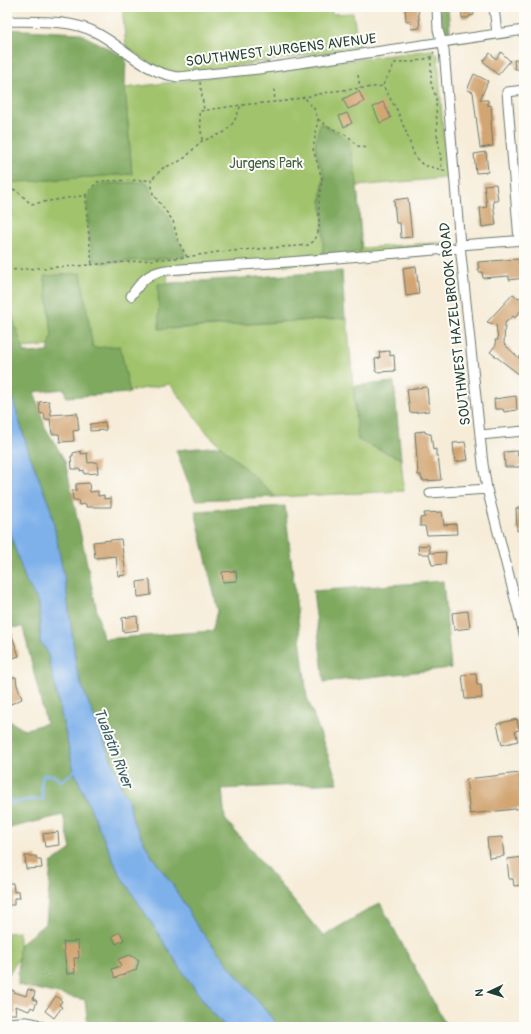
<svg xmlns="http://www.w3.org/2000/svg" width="531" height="1034" font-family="Pangolin,sans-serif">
<rect width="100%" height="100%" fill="#fdfcf7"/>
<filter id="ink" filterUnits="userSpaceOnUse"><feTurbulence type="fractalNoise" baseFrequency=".025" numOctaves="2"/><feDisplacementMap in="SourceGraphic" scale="8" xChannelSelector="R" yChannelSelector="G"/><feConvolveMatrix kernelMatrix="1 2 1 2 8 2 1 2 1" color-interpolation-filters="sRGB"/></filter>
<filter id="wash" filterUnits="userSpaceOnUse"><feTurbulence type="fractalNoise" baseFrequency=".012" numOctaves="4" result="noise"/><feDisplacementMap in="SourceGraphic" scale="16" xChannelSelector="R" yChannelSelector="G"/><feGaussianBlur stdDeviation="0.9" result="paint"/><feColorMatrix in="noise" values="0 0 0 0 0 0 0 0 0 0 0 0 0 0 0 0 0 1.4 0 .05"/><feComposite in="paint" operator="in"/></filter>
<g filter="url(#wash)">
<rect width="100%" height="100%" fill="#f6ecd8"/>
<path fill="#a1c36c" stroke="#608050" d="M122,7h209l1,7 21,-1 6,35 -172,25 -27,-3 -34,-23z
M431,50h2l5,5 8,123 -89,8 5,62 85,-6 1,11 -281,21 4,55 176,-11 11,122 43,19 3,32 -128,6 -68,-63 -38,-50 -41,7 -39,-38 -1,-10 -82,6v-166l125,-9 -7,-86z
M19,932v26l-12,19v-44z"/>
<path fill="#80a960" stroke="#50734a" d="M439,7h9l2,25 -9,2z
M7,29l72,4 47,25 -1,30 7,86 -125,9z
M320,123l22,12 7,6 8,41 4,70 -38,4v-38l-2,-18 3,-24 -8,-24 -1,-8z
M147,182c3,8 6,16 12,23 2,3 6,6 8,10 5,7 6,15 9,23 3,6 8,11 9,17l-2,2 -79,6 -5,-1 -6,-3c-2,-14 -9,-53 -4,-64 2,-5 8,-8 12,-11z
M342,271l3,47 -186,11 -1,-45z
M81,273l12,75 27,-2 10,47 -64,4 -1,-8 -31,3 11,35 20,34 38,178 109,-8 6,-20 -23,-100 90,-5 22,191 31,86 -116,6 3,30 98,117 57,-33 67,124h-168l-82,-101 -24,-41 -19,-25 -21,-39 -5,-21 -6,-10 -7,-21 -34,-85 -5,-18 -10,-79 -15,-77 -22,-57 -22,-74v-76l18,50 23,-1 4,-18 -8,-58z
M394,382l7,77 -43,-19 -5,-54z
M221,446l55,51 -81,3 -19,-50z
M7,525l19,56 13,22 1,19v20l7,9 27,120 45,102 64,99 26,37 17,18h-138l-3,-27 -67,-15 1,-40 27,-22 5,-60 20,-14 -8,-34 -53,13 -3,-16v-93l17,11 22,-7 -23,-96 -16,1z
M443,581l8,87 -127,14 -11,-91z"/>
<path fill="#7eb0ea" stroke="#4e768f" d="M7,380l22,73 22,57 15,77 10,79 5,18 34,85 7,21 6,10 5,21 19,36 21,28 24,41 82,101h-53l-17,-18 -26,-37 -64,-99 -45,-102 -27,-120 -7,-9v-20l-1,-19 -13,-22 -19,-56z"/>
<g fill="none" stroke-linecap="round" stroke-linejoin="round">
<path stroke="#7eb0ea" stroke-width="2.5" d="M7,795l5,8 16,-3 15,-1 -2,-12 2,-12h10l8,6 15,-11"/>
</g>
<g id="blocks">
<path fill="#d2a573" d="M405,7h13l2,21 -9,1 -1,-8h-4z
M461,7h12l1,8 -5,1v2h-7z
M501,52l9,9 -12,14 -15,-14 7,-8 6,6z
M524,59v10h-9l-1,-9z
M474,74l14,7 -8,19h8v6l3,-1 1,15 -1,1 2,25 -13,2 -7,-56 -6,-2z
M359,91l5,11 -16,7 -5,-10z
M383,102l8,16 -11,5 -7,-16z
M347,113l5,10 -8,4 -5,-11z
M486,152l2,20 -12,1 -2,-19z
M496,184l2,17h-5l3,24 -14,2 -2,-19 7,-1 -3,-22z
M408,198l4,39 -11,1 -1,-15h-4l-2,-23z
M518,259l1,5 5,-1v15l-15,2v-4l-26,2 -1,-6h-3l-1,-10z
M416,266l3,28 -13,2 -3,-28z
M513,294l5,4 1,-1 5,4v5l-9,12 -2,-2 -8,7 -1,21 15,14 5,-7v17l-4,7 -30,-23 6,-7 -1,-5h3l-2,-15 -9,-3z
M390,351v5l4,-1 1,16 -19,1 -1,-13 5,-1 -1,-6z
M427,387l2,24 -19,2 -3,-24z
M516,396l1,14 -13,2 -1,-3h-8l-1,-10z
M49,401l2,14 26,-2 2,17 -6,1 1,10 -14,1 -1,-8h-7l-2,-15 -5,1 -1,-7 -4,1 -1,-12z
M105,422l1,8 -16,1v-7z
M425,431v2h2l1,1h3l2,16 3,-1v7h2l3,24 -18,1v-2h-2v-4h-3l-3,-43z
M465,442l3,18 -13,2 -2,-19z
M81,451v3l6,-1 1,10 9,-1 1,11 -14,1v-4l-4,1v-2h-8l-1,-13h2v-3z
M517,451l1,5h4l1,9 -4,1v1h-14l-1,-15z
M89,483l1,9 8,-1v5l6,-1v4l7,-1v9h-25v-3l-7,1 -1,-5h-5l-1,-9h4v-7z
M516,508h8v22l-7,1z
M442,512l2,13 12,-1 1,10 -30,1 -2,-9h-5v-8l5,-1 -1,-4z
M121,539l5,36 -8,1 -2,-20 -21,2 -2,-16z
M429,545l1,8 16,-1 -1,12 -13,1 -3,-11h-10l-1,-8z
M236,571l1,10 -14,1 -1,-10z
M150,580l1,15 -13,2 -1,-15z
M468,611l2,17 -16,2 -2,-17z
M137,616l1,14 -15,2 -1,-14z
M7,624h1l11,32 -12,4z
M476,674l1,11h4l1,13 -17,1 -3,-24z
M16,677l1,8 5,14 -11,5 -4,-11v-15z
M517,719l2,11 -4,1 3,10 -16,4 -5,-21z
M520,773l2,25 2,-1v11l-54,6 -4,-35z
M58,832l1,13 -14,2 -2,-13z
M502,837l2,19 -15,2 -2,-20z
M25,856h11l1,4h4l1,8 -16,1z
M524,857v28l-10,1 -1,-7h-4l-2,-20z
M7,883h6l1,9 5,-1 1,7h-6v7h-7z
M120,932l4,8 -8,4 -4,-8z
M78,941l1,17h-5l1,15 -8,1 -4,-32z
M130,955l9,5 -3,10 -21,8 -3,-9 9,-3 -3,-7z
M28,989l7,3 -2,7 4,2 -3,8 -3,-2 -2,4 -14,-5 1,8h-9v-24h6l1,2 12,4z
M56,996l6,5 -3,4 3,2 -8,11 -9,-7z"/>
</g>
</g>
<g filter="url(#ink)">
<use href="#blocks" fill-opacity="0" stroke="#6a7a6d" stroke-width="1"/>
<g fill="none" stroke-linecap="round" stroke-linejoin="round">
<defs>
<path id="minor" d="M437,7l1,23 6,20 16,195 23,219 4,25 37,145
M494,7l3,27
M7,21c29,1 61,-2 88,11 30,15 47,40 83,45l81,-8 265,-39
M519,240l-12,-148 17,-2
M460,245l64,-5
M131,296c10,-14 16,-23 35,-26l122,-8 172,-14
M480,435l44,-4
M430,493l57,-4
M7,1023c12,-1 24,-3 35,4"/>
</defs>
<use href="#minor" stroke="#6a7a6d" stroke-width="11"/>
<path stroke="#6a7a6d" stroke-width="1.5" stroke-dasharray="3 3" stroke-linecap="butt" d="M431,57v27l5,13 1,37 3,18 2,18
M358,75l2,13
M200,82l4,28
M383,85l12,-22c6,-2 11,-1 17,-1 6,-1 13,-3 19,-5l3,-5
M274,89l1,13
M318,119l11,8 19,9 10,10 9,2
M202,140l-3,-28 2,-1 40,-6 45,-4 48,-10 49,-5 14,24 9,22 9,25 8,8 24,6
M7,189l9,1 15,14 55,-9 11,-13 5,-1 49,-1
M86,195v13l6,57
M187,257l-9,-16 -5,-20 -20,-27 -2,-14 12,-12 15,-6 8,-5 14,-15 25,-10 9,-10 7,-17
M7,270l70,-4 109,-9 32,-5 91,-7 6,-5 4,-11v-29l3,-21 -9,-30 5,-30 -3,-9 -10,-12"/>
<use href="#minor" stroke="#fff" stroke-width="9"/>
</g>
</g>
<g text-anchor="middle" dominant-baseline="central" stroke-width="4" stroke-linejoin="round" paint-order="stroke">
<g font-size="14" fill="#1f3d34" stroke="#fdfcf7">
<text transform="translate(281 50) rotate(-7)">SOUTHWEST JURGENS AVENUE</text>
<text transform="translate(455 324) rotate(-96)">SOUTHWEST HAZELBROOK ROAD</text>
</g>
<g font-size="14" fill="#405e42" stroke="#fdfcf7">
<text x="266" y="163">Jurgens Park</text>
</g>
<g font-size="15" font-style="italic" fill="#3c606b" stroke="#fdfcf7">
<text transform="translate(113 748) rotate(69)">Tualatin River</text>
</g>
</g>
<rect width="531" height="1034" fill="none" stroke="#fdfcf7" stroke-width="24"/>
<g transform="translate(489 992) rotate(266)" stroke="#fdfcf7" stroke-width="3" paint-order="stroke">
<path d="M0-3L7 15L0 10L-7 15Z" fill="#1f3d34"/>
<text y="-6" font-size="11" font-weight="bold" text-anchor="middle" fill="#1f3d34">N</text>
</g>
</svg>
